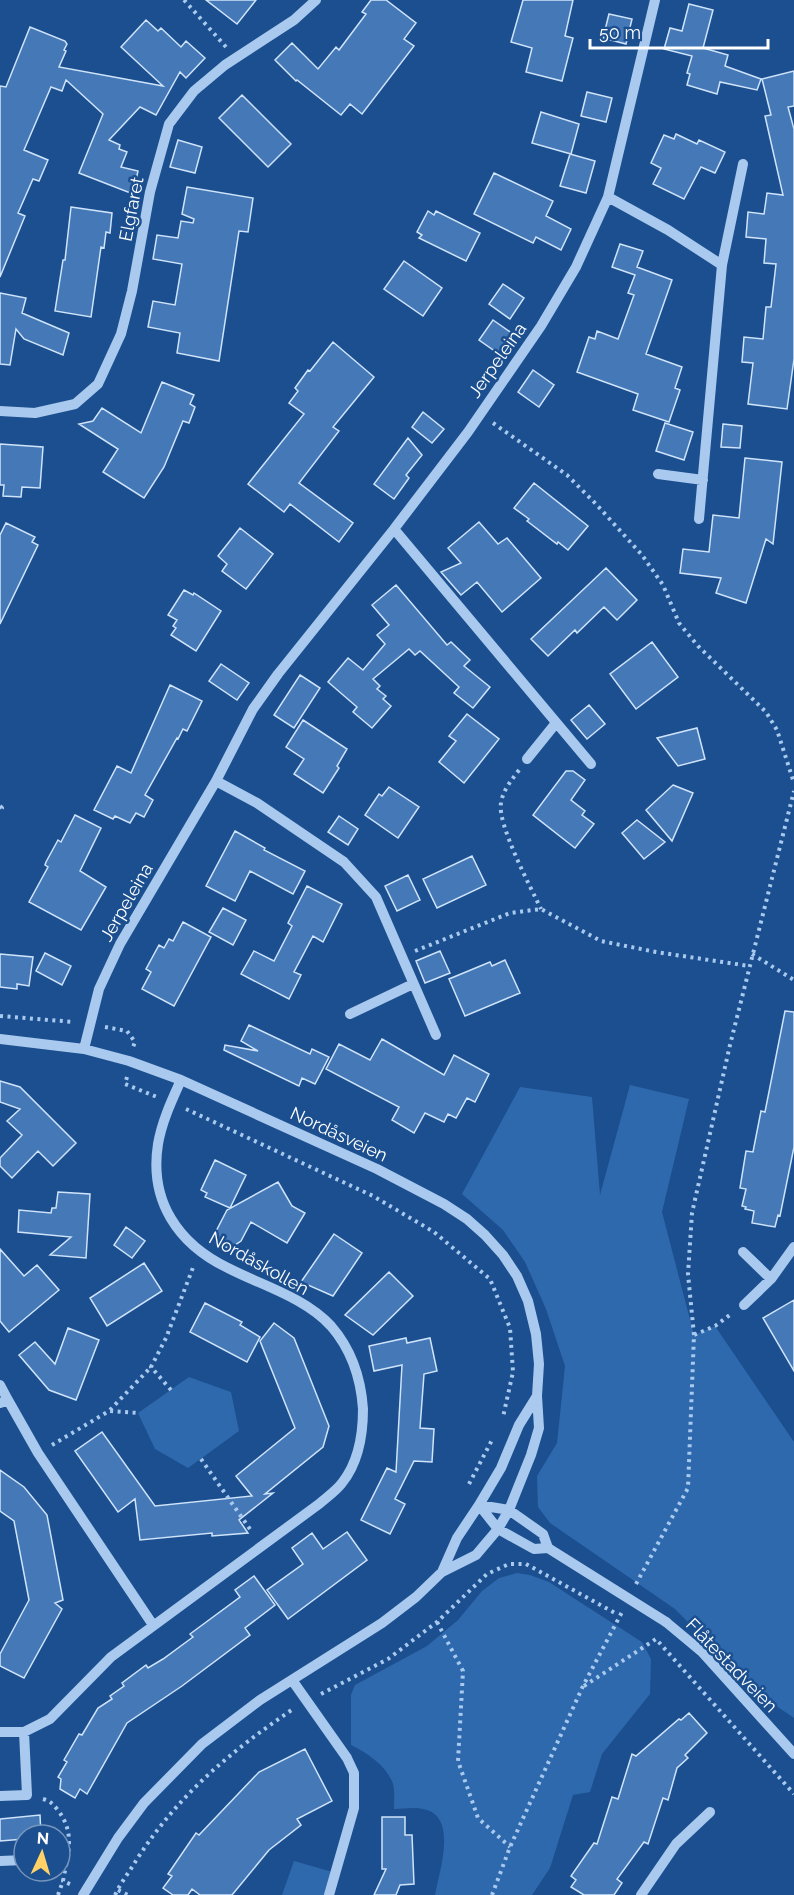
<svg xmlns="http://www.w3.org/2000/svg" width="794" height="1895" font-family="Raleway,sans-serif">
<rect width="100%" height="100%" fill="#1b4f8f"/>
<path fill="#2e69ad" d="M630,1085l59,14 -27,113 32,123 21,-9 79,116v276l-34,-23 -85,-86 -125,-86 -12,-16 -1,-31 20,-33 8,-77 -19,-57 -21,-47 -22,-32 -41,-36 58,-107 72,10 8,98z
M189,1377l42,15 8,39 -51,37 -33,-19 -17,-36z
M517,1573l13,2 19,7 23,15 70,45 9,17 -1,35 -48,60 -12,38 -17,3 -23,73 -18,27h-97c4,-23 24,-80 -12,-86 -9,-2 -20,0 -29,0 0,-8 1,-18 -1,-25 -6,-18 -26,-31 -42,-39v-50l4,-10 72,-39 31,-26 24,-29 17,-13z
M294,1861l42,12 -7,22h-47z"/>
<path fill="#4478b7" stroke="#cfe3fa" stroke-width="1.5" d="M206,0h50l-19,24z
M371,0h15l30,23 -12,16 10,7 -52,68 -12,-10 -9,11 -44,-35 -1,1 -21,-21 17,-17 26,26 18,-22 3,3 27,-36 -4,-2z
M523,0h50l-8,36 8,2 -11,43 -36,-9 6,-24 -21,-6z
M689,4l24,6 -10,38 25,7 -3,11 36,13 -4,11 -37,-8 -3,12 -30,-9 3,-11 -3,-1 5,-17 -28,-7 6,-21 12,3z
M609,14l23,5 -6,25 -23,-6z
M146,20l12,11 3,-3 20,19 5,-6 19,17 -19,20 -6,-6 -24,43 -16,-8 -31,33 11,5 -1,4 8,3 -6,15 17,4 -5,23 -54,-21 24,-59 -37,-34 -4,11 -11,-4 -27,63 24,10 -9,21 -6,-2 -15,34 7,3 -25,61v-191l6,1 24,-60 35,14 2,3 -3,6 2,1 -7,16 104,19 -42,-39z
M794,71v35l-6,1 6,22v230l-7,50 -39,-5 5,-41 -11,-1 2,-25 19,2 3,-32h5l5,-43 -12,-1 2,-24 -20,-2 2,-25 16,2 3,-21 16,2 -18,-79 6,-1 -9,-36z
M587,92l25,6 -6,24 -25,-6z
M242,95l49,49 -23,23 -49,-49z
M541,112l38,12 -8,30 -39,-11z
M676,134l21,10 2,-4 26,12 -10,21 -14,-6 -17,32 -31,-15 8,-16 -10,-5 13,-28 10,4z
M178,140l24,7 -7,26 -25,-6z
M570,154l25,7 -9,32 -26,-7z
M494,173l59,28 -7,15 25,13 -10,21 -25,-13 -3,6 -59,-29z
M187,187l66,11 -5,34 -9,-1 -20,130 -42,-8 3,-20 -32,-6 5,-26 22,4 7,-41 -29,-5 4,-24 21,3 3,-17 12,2 1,-4 -12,-5z
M71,207l41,6 -2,20 -4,-1 -2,16 -3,-1 -10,70 -36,-6 8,-51h2z
M428,211l6,4 2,-4 44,22 -14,28 -47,-23 3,-3 -5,-3z
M620,244l23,7 -6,16 35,13 -26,74 36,13 -7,21 5,2 -11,32 -36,-12 5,-16 -61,-22 12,-35 6,2 2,-8 21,8 16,-44 -6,-2 7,-18 -23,-8z
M404,261l38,27 -19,28 -39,-27z
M503,284l21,14 -14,21 -21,-15z
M0,293l26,5 -4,15 47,20 -6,22 -39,-16 -8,-10 -6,36 -10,-1z
M493,320l20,14 -14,20 -20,-14z
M333,342l41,35 -41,50 6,4 -40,52 54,40 -14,19 -49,-38 -6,8 -36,-28 56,-70 -15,-11 9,-12 -3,-3 13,-18 2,1z
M533,370l21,15 -15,22 -21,-15z
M162,382l32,13 -4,9 5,3 -6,16 -6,-2 -19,46 -20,31 -41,-26 15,-23 -39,-25 14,-3 9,-13 39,25z
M423,412l21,17 -12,14 -20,-16z
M665,423l28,9 -9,28 -28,-9z
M723,424l19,2 -2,22 -19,-1z
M408,438l14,17 -16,20 3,3 -15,21 -20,-15z
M0,444l43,3 -3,41 -18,-1 -1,10 -18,-1 1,-11h-4z
M745,458l37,4 -9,82 -7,-5 -20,64 -30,-10 5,-15 -41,-5 3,-24 26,3 4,-37 26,3z
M534,483l54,43 -20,24 -10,-8 -1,2 -30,-23 2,-2 -15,-11z
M479,522l19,22 9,-6 34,40 -39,34 -25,-30 -16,13 -20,-23 20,-9 -13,-15z
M6,523l29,14 -3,5 6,3 -38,79v-89z
M240,528l33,26 -27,35 -24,-18 5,-7 -9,-8z
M606,568l31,32 -20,20 -13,-13 -27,26 -2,-3 -27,26 -17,-17z
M396,585l51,60 4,-3 19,18 -6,6 26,21 -17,21 -19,-15 5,-6 -39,-36 -5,4 -6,-6 -36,30 7,7 -3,3 9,7 -3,3 8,7 -19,22 -19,-16 4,-5 -29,-25 20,-24 15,12 22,-26 -8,-9 12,-10 -17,-20z
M184,590l9,5 1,-2 27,18 -25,40 -25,-16 5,-7 -3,-2 4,-6 -9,-5z
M652,642l26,35 -42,32 -26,-35z
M221,664l28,19 -12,17 -28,-19z
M300,675l20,13 -26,40 -20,-13z
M170,685l32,16 -15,30 -4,-2 -5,10 -1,-1 -32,57 8,5 -9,17 -8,-4 -6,10 -15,-7 -2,3 -19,-9 23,-44 14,7z
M589,705l16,19 -18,15 -16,-19z
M467,714l32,25 -35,44 -25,-21 17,-21 -7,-5z
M303,720l44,29 -10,17 2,2 -16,25 -29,-19 10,-15 -18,-12z
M697,728l8,31 -27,7 -21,-28z
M566,771h7l12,9 -14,20 14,11 -3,4 12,9 -19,24 -42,-33z
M673,785l20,8 -21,48 -26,-31z
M389,787l30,20 -21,31 -33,-23 14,-21 3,2z
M75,815l26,13 -21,43 26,16 -25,43 -52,-28 19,-35 -3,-2 1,-3 12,-22 3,2z
M339,816l19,13 -10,16 -20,-13z
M637,820l28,22 -21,17 -22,-26z
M235,831l30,17 -1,2 41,21 -12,23 -43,-23 -15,30 -29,-15z
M472,856l14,29 -49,23 -14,-29z
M408,875l12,25 -23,11 -12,-25z
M307,886l35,18 -19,38 -10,-6 -19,36 7,3 -12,24 -48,-25 13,-23 20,10 18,-35 -4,-3z
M223,908l23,12 -13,25 -24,-13z
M183,922l28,15 -37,69 -32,-17 9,-17 -5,-3 13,-24 5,3 5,-9 4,2z
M440,951l10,22 -25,10 -9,-22z
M45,953l26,13 -9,19 -26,-14z
M0,954l33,3 -4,29 -12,-2v5l-17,-2z
M505,960l15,33 -55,23 -16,-37 41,-17 2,4z
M785,1011l9,1v135l-14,69 -2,-1 -3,12 -23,-4 2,-12 -9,-2 1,-2 -4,-1 4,-17 -6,-1 6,-37 7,1 8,-41 4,1z
M249,1025l61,29 2,-5 17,8 -14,27 -13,-6 -3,8 -75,-36 1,-5 33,6 -17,-10z
M382,1039l62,36 10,-20 35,19 -14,28 -8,-4 -11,20 -8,-4 -4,8 -19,-9 -11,20 -22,-13 7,-13 -73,-38 13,-25 31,16z
M0,1081l20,6 56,56 -23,23 -15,-15 -26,27 -12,-12v-8l22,-23 -15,-14 13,-12 -20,-7z
M215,1160l31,15 -16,33 -25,-11 2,-4 -6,-3z
M278,1182l14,24 13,7 -18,30 -36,-21 -10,19 -12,8 -17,-10 15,-29z
M58,1192l32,2 -4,64 -36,-3 21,-18 -53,-5 1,-22 32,3 1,-5h4z
M126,1227l19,14 -13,17 -18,-13z
M334,1234l28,19 -29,43 -32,-14z
M0,1249l24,27 13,-11 22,25 -50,42 -9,-11z
M144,1263l18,28 -55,35 -17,-28z
M389,1272l24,24 -40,39 -28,-20z
M794,1300v71l-31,-53z
M205,1303l37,19 -2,3 20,12 -13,25 -57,-30z
M274,1323l20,15 35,88 -6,21 -58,47 8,-1 -34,27 9,13 -36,3v-3l-72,7 -5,-41 -17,13 -43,-61 27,-19 53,74 97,-10 -16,-20 59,-48 -35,-87z
M68,1328l31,12 -23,60 -27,-10 -30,-35 16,-13 20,22z
M406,1338l1,5 23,-5 7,33 -13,3 -4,54 14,1 -2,33 -18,-1 -19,38 10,5 -15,30 -29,-14 26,-52 9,4 6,-107 -28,6 -5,-25z
M0,1470l24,17 23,28 16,85 -8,3 7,6 -38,69 -24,-12v-12l29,-54 -15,-79 -14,-10z
M347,1532l20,28 -79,59 -21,-29 36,-26 -11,-16 20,-15 11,16z
M254,1576l21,29 -30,23 5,7 -68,51 -55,37 -40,71 -7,-5 -5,9 -15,-9 1,-10 -3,-2 9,-15 -3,-2 15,-26 3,1 16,-27 14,-9 -2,-3 14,-10 -2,-3 24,-18 2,3 15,-9 30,-22 -3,-3 50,-37 -5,-7z
M689,1713l18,20 -22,22 3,3 -11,10 -9,32 -5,-2 -15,46 -4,-2 -27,37 5,4 -8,12h-30l-13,-8 5,-7 -5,-4 23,-33 3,1 15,-47 6,2 14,-45 4,2 43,-37 2,1z
M305,1749l27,52 -35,18 4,6 -32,25 -37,45h-32l-8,-6 -4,6h-15l-10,-7 9,-12 -4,-2 28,-41 3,2 60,-63z
M40,1815l1,20h-17v4l-24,2v-22z
M382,1817h23v18h7l2,49 -14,1 -4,10h-22l12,-26h-4z"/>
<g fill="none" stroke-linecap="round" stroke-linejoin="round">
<path stroke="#a9c9ee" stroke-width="4" stroke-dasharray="3 4.5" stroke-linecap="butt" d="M184,0l42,47
M493,423l74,52 29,29 46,51 21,30 16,38 19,23 68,66 11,18 17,53
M519,770c-8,11 -16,20 -18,33 -4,21 30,85 40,106
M0,806l2,2 -2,2
M415,951l95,-38 31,-4 60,32 55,11 93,14
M752,954l42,26
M0,1016l74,6
M105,1027l22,4 8,11 -2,5
M127,1077l-2,7 32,13
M186,1109l187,87 61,36 56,47 20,49 3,44 -10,45
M694,1335l-6,-61 4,-61 38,-168 64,-254
M171,1390l-20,-23 15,-29 28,-73
M110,1410l41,-43
M52,1445l57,-34 29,2
M201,1459l51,73
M469,1484l23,-44
M636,1584l52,-96 6,-153 21,-9 16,-12
M437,1622l26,49 -5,90 20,57 32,29
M584,1686l72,-47 138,155
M321,1694l67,-35 49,-37 50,-48 22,-10h16
M43,1799c7,2 9,4 14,10 19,24 11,44 6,72l9,4
M118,1890l10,5
M58,1895l5,-14
M115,1895c6,-13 15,-24 22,-36 42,-65 93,-107 156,-150
M492,1895l18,-48 73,-161 39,-74"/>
<path stroke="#a9c9ee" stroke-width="10" d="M608,197l60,33 54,35
M0,411l35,2 40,-9 23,-20 23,-50 11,-43 18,-99 19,-68 25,-33 31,-26 69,-45 22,-20
M658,474l45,6
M699,519l23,-254 21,-101
M394,529l197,235
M527,759l29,-36
M216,781l41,22 87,59 32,35 60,138
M350,1014l63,-30
M0,1039l84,10 45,12 52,19 196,89 67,35 23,15 18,16 18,20 14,21 11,25 8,33 3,30 -2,32 2,32 -8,27 -22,55 -11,19 -22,26 -34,17 -26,25 -34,26 -122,77 -58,44 -58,59 -26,35 -35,57
M84,1049l15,-60 21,-45 96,-163 37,-72 25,-35 116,-145 74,-97 73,-106 35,-59 32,-70 47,-197
M743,1252l28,27
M744,1305l27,-26 23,-32
M0,1385l8,15 -8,3
M8,1400l30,53 115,172
M479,1505l30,5 34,24 5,14 -14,1 -36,-20z
M442,1572l15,-34 22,-33 22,-37 18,-43 18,-29
M666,1622l36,30 92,102
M292,1680l55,78 7,15v35l-25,87
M0,1732h24l26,-13 61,-62 208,-153c8,-7 17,-13 23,-21 16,-20 21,-49 21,-74 -2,-30 -12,-60 -32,-83 -27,-29 -68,-40 -103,-58 -50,-24 -79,-67 -70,-124 4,-23 14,-44 23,-64
M0,1796l27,-1 -3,-63
M0,1861l24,-1
M641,1895l35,-51 34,-32"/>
<path stroke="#a9c9ee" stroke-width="4" stroke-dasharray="3 4.5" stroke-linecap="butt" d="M526,1564l89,49"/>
<path stroke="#a9c9ee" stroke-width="10" d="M548,1548l118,74"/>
</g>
<g text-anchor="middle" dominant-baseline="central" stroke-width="5" stroke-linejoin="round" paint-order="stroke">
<g font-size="18" fill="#fff" stroke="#1b4f8f">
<text transform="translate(131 209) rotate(-79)">Elgfaret</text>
<text transform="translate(497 360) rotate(-55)">Jerpeleina</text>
<text transform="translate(126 902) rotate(-60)">Jerpeleina</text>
<text transform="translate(339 1134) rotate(25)">Nordåsveien</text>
<text transform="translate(259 1263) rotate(29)">Nordåskollen</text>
<text transform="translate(732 1665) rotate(46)">Flåtestadveien</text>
</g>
</g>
<g transform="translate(42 1853) rotate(4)"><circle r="28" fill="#1b4f8f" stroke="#7695bc" stroke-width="1.5"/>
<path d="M0-4.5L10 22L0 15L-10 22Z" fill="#ffd166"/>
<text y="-9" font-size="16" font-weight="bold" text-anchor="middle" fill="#ffffff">N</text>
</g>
<path d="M590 39v9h178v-9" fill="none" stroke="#ffffff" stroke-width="3"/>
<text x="599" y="39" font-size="18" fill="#ffffff" stroke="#1b4f8f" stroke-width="4.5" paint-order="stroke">50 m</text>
</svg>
